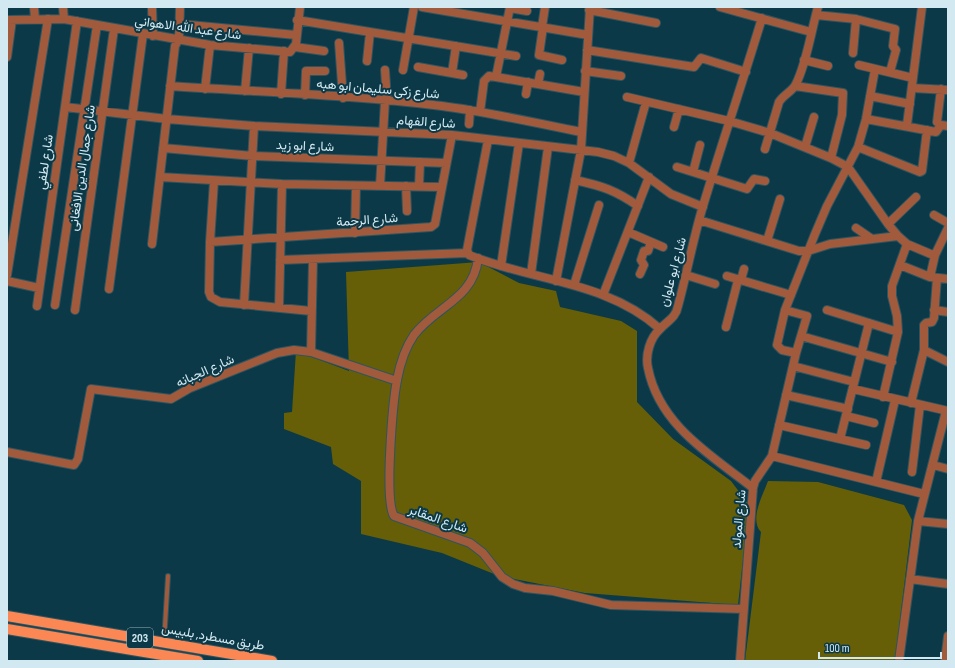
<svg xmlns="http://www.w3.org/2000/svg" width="955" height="668" font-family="'Sofia Sans Condensed',Vazirmatn,sans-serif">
<rect width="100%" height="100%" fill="#0c3947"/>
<path fill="#675f07" d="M479,262l40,21 37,8 4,16 61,14 16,10v71l36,37 58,42 18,24 -11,100 -153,-12 -86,-17 -57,-23 -81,-19v-53l-28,-17 -2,-17 -47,-18v-16l8,-1 4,-61 53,20 -3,-99z
M768,481l50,1 86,23 8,15 -17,141h-150l16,-129c-12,-13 2,-37 7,-51z"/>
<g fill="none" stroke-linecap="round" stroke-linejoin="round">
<defs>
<path id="lane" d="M164,642l4,-66"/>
<path id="street" d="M34,7l1,12
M63,7l1,12
M152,7l1,29
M422,7l166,28
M720,7l91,25
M510,8l17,3
M589,10l67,13
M816,15l40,4 39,10 -2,17 3,4 -6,22
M7,20l57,-1 146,26 80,7 6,-8 4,-37
M297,20l219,36
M179,24l117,11
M542,27l3,-20
M543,27l-4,28 23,5
M339,43l4,55
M295,47l29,4
M587,50l107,17 7,-9 45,14
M853,53l3,-34
M7,57l5,-37
M804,60l24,6
M367,61l3,-29
M859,65l54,13
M418,67l45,8
M385,70l2,31
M403,70l11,-63
M585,71l36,5
M452,73l4,-27
M496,77l88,15
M538,84l2,-10
M170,86c91,6 182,9 272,20 47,6 93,17 139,26
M795,86l48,7 -1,22 -11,43
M912,88l36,2
M205,89l5,-44
M245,91l4,-43
M281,94l3,-43
M526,94l2,-12
M305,95l1,-24h19
M870,96l40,8
M627,97l102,24 41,12 61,25 17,9 40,57 10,12 9,8 26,11h2l13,-27
M65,107l102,12 87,7 198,9 146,17 16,4 15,7 42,31 32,13
M480,112l4,-31 5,-5 7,1 14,-70
M866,119l70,13 5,-7 7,1
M937,122l4,-33
M469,124l1,-14
M907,125l15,-118
M674,127l5,-18
M488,140l-21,110 2,5c63,26 138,26 191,74
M805,147l9,-30
M858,147l62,25 2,-1 5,-41
M163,148l90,8 193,7
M765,149l14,-47c5,-8 13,-10 17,-18 11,-22 15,-53 22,-77
M629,163l17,-61
M677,167l70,22 7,-10 11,2
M693,172l7,-27
M160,177l122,7 159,3
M575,180c27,6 40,10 63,26
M214,181l-4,61 -1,50 2,5 9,5 91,9
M380,186l5,-85
M406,186l1,25
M419,186l1,-24
M934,215l14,8
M699,220l100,31h9l22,-7 68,-8
M888,224l28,-27
M856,228l16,11
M628,232l35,15
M355,233l1,-47
M767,241l13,-42
M210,242l221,-15 4,-3 17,-89
M152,244l23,-198 4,-7 1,-32
M478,258c-4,41 -42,48 -64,77 -9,13 -14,29 -17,45 -4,21 -13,120 -3,136l76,27 13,10 19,24 11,7 12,4 28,3 58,14 133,4
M280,260l187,-7
M900,265l30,12 18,2
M501,266l18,-123
M531,274l17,-127
M640,274l4,-9 -3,-5 3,-9h4l3,-9
M7,275l41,-256
M686,275l29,9
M727,276l64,19
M930,277l5,-22
M741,280l3,-11
M7,281l32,7
M556,281l25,-131 9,-143
M574,285l25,-80
M109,289l34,-255
M603,295l46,-118
M55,305l42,-280
M244,305l10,-179
M37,306l40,-285
M279,308l3,-124
M75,310l39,-281
M827,310l71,22
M934,310l14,2
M726,327l12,-47
M801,336l91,26
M924,350l24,12
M311,352l2,-93
M796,353l-14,-3 -5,-5 8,-35 30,-76 12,-28 31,-59 8,-28 9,-50
M793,366l61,16
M853,389l95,22
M786,395l62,14
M883,397l15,-65 -1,-16 -5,-20v-10l15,-42
M911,403l13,-53v-25l2,-2 6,-1 2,-4 3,-40
M846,416l28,7
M779,425l87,20
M840,439l29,-116
M7,452l67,13 4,-6 13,-70 80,10 19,-11 87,-35 17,-3 17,2 86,29
M772,456l152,38
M933,465l15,4
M912,472l8,-67
M876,482l19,-82
M753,488c-42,-33 -94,-63 -105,-120 -3,-13 2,-30 12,-39 7,-8 16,-11 18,-23 9,-33 15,-67 25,-100 19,-63 40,-125 59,-188
M918,521l30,3
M910,579l38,5
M740,661l13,-173 2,-7 17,-25 24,-103 11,-37 -22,-6
M899,661l19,-140 28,-110
M945,661l3,-25"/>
<path id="primary" d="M7,616l265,45
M7,629l191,32"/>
</defs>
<use href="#lane" stroke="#2c5562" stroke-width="6"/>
<use href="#street" stroke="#2c5562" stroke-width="10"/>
<use href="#primary" stroke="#2c5562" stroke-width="12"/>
<use href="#lane" stroke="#a15a3c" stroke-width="4"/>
<use href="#street" stroke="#a15a3c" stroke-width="8"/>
<use href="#primary" stroke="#fa8754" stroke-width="10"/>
</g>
<g text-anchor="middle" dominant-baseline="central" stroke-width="4" stroke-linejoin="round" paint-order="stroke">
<rect fill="#0c3947" stroke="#97b4bf" stroke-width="1" x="127" y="628" width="26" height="20" rx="3"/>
<g font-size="12" font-weight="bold" fill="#d3e9f2">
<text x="140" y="638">203</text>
</g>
<g font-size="13" fill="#d3e9f2" stroke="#0c3947">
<text transform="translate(188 28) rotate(8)">شارع عبد الله الاهواني</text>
<text transform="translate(378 89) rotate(5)">شارع زكى سليمان ابو هبه</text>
<text transform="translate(426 122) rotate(4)">شارع الفهام</text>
<text transform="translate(305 146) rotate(2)">شارع ابو زيد</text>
<text transform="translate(45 162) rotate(-82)">شارع لطفي</text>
<text transform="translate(82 168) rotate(-82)">شارع جمال الدين الافغانى</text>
<text transform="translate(367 220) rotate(-4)">شارع الرحمة</text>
<text transform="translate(673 272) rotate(-75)">شارع ابو علوان</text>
<text transform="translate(205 371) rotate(-24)">شارع الجبانه</text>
<text transform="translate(438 519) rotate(19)">شارع المقابر</text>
<text transform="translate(739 519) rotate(-85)">شارع المولد</text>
<text transform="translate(213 637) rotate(10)">طريق مسطرد, بلبيس</text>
</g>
</g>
<rect width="955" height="668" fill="none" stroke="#d3e9f2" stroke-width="16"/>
<path d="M819 652v6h122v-6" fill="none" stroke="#d3e9f2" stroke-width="2"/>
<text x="825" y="652" font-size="12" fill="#d3e9f2" stroke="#0c3947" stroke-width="3" paint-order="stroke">100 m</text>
</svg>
